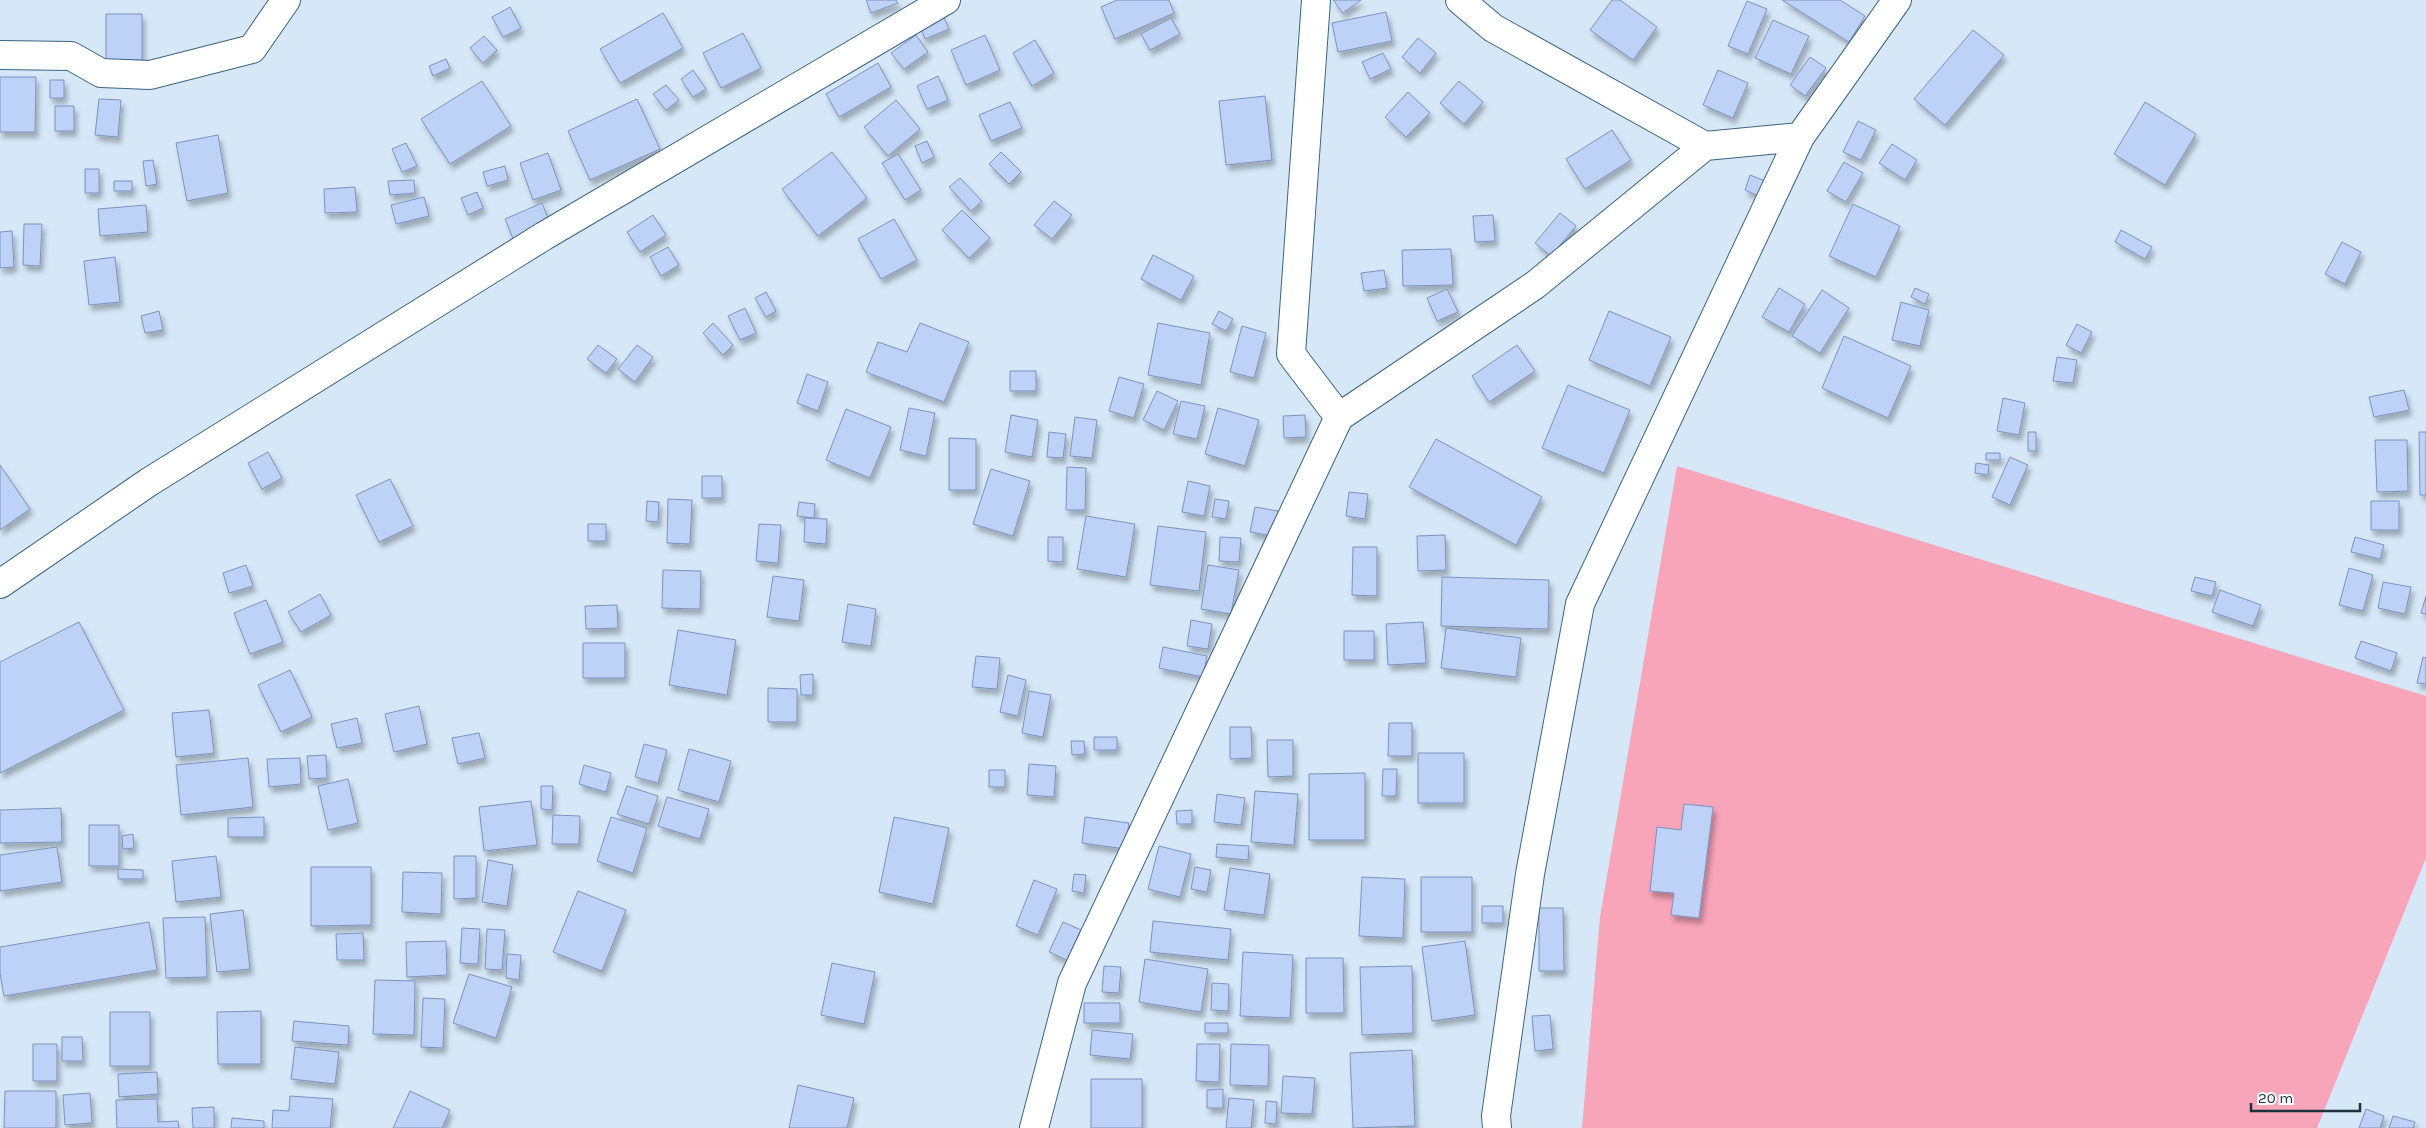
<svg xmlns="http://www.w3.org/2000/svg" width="2426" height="1128" font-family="Karla,sans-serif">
<defs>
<filter id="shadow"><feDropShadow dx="3" dy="5.5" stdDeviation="2.5" flood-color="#0004"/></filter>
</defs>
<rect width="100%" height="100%" fill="#d6e8f7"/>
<path fill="#f8a4b9" d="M1677,466l749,230v162l-109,270h-735l18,-211z"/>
<path fill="#bed1f6" stroke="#7c92bf" filter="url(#shadow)" d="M866,0h30l2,3 -27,10z
M1117,0h52l5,13 -59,26 -14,-32z
M1333,0h28l-18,13z
M1612,0h8l37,27 -24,33 -43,-30z
M1782,0h58l25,16 -16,26z
M1747,1l20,8 -19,45 -20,-8z
M510,7l11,21 -18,9 -11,-20z
M1386,12l6,29 -54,11 -6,-29z
M663,13l20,35 -63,35 -20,-34z
M106,14h36v46h-36z
M944,17l5,12 -24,10 -5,-12z
M1171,18l9,16 -30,16 -9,-16z
M1773,20l36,16 -18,38 -36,-16z
M1973,30l31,25 -59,70 -31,-26z
M743,33l18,35 -40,20 -18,-35z
M916,35l12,17 -24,17 -13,-16z
M985,35l15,35 -34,15 -15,-35z
M484,36l13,14 -14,13 -13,-15z
M1418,38l18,15 -16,20 -18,-16z
M1035,40l19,33 -22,13 -19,-33z
M1383,53l8,16 -21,10 -8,-17z
M1810,57l16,11 -21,28 -15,-11z
M446,59l4,9 -17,8 -4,-10z
M878,63l13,24 -52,30 -13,-23z
M693,70l13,19 -13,8 -12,-18z
M1718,70l30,13 -15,35 -30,-13z
M938,76l10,24 -21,9 -10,-23z
M0,77h36l-1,55h-35z
M50,80h14v18h-14z
M482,81l29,45 -61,38 -29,-45z
M1459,81l24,21 -19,22 -24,-21z
M666,85l13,15 -13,10 -13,-16z
M1408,92l22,21 -24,24 -21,-20z
M1265,96l7,64 -46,5 -7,-64z
M99,99l22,1 -3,37 -23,-2z
M637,99l23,50 -70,31 -22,-49z
M896,100l24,29 -32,27 -24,-29z
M1010,102l12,26 -31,13 -12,-26z
M2145,102l51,32 -31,51 -51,-31z
M55,106h19v25h-19z
M1858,121l18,9 -15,30 -18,-8z
M1612,130l19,30 -46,29 -19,-30z
M218,135l10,58 -41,8 -11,-58z
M927,141l7,16 -12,6 -7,-17z
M406,143l11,23 -15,6 -10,-23z
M1892,144l25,16 -12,20 -26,-17z
M832,152l35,46 -49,38 -36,-47z
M1001,152l20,20 -12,12 -20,-20z
M548,153l13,37 -28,10 -13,-37z
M898,154l23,36 -16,10 -23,-37z
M153,160l4,24 -11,2 -3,-25z
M1844,162l19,11 -17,29 -19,-11z
M505,166l3,14 -21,6 -4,-14z
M85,169h14v24h-14z
M1750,175l15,6 -6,15 -14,-6z
M960,178l22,23 -11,10 -22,-24z
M414,180l1,13 -25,2 -2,-14z
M114,181h18v10h-18z
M355,187l2,25 -32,1 -1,-24z
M477,192l6,16 -15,7 -7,-17z
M424,197l5,19 -33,8 -5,-19z
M1054,201l18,14 -20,24 -18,-14z
M542,203l9,23 -37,15 -9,-22z
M1853,204l47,22 -24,51 -47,-21z
M146,205l2,27 -48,4 -2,-27z
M962,210l28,28 -21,20 -27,-28z
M1560,213l16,13 -25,30 -16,-13z
M653,215l13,20 -26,17 -13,-20z
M1493,215l2,26 -20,1 -2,-26z
M894,219l23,41 -36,19 -23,-40z
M24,224h18l-2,42 -17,-1z
M2121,230l31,17 -7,12 -30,-17z
M12,231l2,36 -14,1v-36z
M2342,242l19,10 -16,32 -20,-10z
M668,247l11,18 -18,11 -11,-19z
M1451,249l2,36 -50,1 -1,-36z
M1153,255l41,21 -13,24 -40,-21z
M115,257l5,45 -31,3 -5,-44z
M1384,270l3,18 -23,3 -3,-18z
M1779,288l26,16 -16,28 -27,-15z
M1915,288l14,6 -4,10 -14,-7z
M1447,289l11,23 -21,9 -10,-23z
M1822,290l27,18 -29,45 -28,-17z
M766,292l10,19 -10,6 -11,-19z
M1901,302l28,8 -9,36 -28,-6z
M745,308l11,25 -16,7 -12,-24z
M159,311l4,19 -18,3 -4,-17z
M1219,311l14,8 -7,12 -14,-7z
M1609,311l62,26 -21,49 -61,-26z
M713,323l20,22 -10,10 -20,-22z
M920,323l49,19 -25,60 -78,-30 12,-30 29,10z
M1158,323l52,10 -9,52 -53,-10z
M2077,324l15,8 -11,21 -15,-8z
M1242,326l24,7 -12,45 -24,-6z
M1844,336l67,30 -23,52 -66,-30z
M598,345l19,14 -11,14 -19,-14z
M637,345l16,12 -18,25 -17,-13z
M1517,345l18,26 -46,31 -17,-26z
M2057,357l20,3 -4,23 -20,-2z
M1010,371h26v20h-26z
M807,374l21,8 -10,29 -21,-8z
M1119,377l25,7 -10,34 -25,-7z
M1568,385l62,25 -26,63 -62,-25z
M2404,390l5,20 -35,7 -5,-20z
M1157,391l21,10 -14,29 -21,-10z
M2003,398l22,5 -6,32 -22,-4z
M1181,401l24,5 -8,33 -24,-5z
M909,408l26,5 -9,43 -26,-6z
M1218,408l41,12 -14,46 -40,-12z
M846,409l45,18 -21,51 -44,-18z
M1011,415l27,5 -6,37 -27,-5z
M1305,415l1,22 -22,1 -1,-22z
M1075,417l22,3 -5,38 -22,-2z
M1049,432l17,2 -3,24 -16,-1z
M2028,432h8v19h-8z
M2419,432h7v63h-6z
M949,438l27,1v51h-27z
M1436,439l106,58 -26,48 -107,-58z
M2375,440h32l1,51 -31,1z
M268,452l14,26 -20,11 -14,-26z
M1986,453h14v7h-14z
M2010,457l18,8 -18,40 -18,-8z
M1976,463l13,2 -1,10 -13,-2z
M0,465l30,44 -30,21z
M1067,467l19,1 -1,42h-19z
M991,469l39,12 -17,55 -40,-12z
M702,476h20v22h-20z
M390,479l23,47 -34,16 -23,-47z
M1188,481l22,5 -6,30 -22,-4z
M1349,492l19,2 -3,25 -19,-3z
M668,499l24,1 -2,44 -23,-1z
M1215,499l14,2 -3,18 -14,-2z
M647,501l12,1 -1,20 -12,-1z
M2371,501h28v29h-28z
M799,502l16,2 -1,14 -17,-2z
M1255,507l23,4 -5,25 -23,-4z
M1086,516l49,8 -9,53 -49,-8z
M805,518l22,1 -1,25 -22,-2z
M588,524h18v17h-18z
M759,524l22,1 -3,38 -22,-2z
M1158,526l48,6 -7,59 -49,-6z
M1445,535l1,35 -28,1 -1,-35z
M1048,537h15v25l-15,-1z
M1220,537l21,1 -2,24 -20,-1z
M2355,537l29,8 -4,14 -29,-7z
M1353,547h24v49l-25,-1z
M246,565l7,21 -24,7 -6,-20z
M1208,565l31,5 -8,44 -30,-5z
M2349,568l24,7 -10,36 -24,-6z
M663,570l38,1 -1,38 -38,-1z
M773,576l31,4 -5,41 -32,-4z
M1442,577l107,3 -1,49 -107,-3z
M2195,577l21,5 -4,14 -21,-5z
M2383,582l28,5 -6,27 -27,-6z
M2220,590l41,15 -8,21 -41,-14z
M320,594l11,21 -30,17 -13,-20z
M2426,596v18l-5,-1z
M266,600l17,42 -33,12 -16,-41z
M848,604l28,5 -5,37 -29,-4z
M617,605l1,23 -32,1 -1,-23z
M1191,620l21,4 -4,25 -21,-3z
M79,622l45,88 -124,63v-111z
M1423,622l3,41 -38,2 -2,-41z
M1446,628l75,10 -5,39 -75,-9z
M678,630l58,10 -9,55 -58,-10z
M1344,631h30v29h-30z
M2361,641l36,12 -6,18 -36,-13z
M583,643h42v35h-42z
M1163,647l44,9 -4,21 -44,-9z
M976,656l24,2 -3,31 -25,-2z
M2423,657l3,1v26l-9,-1z
M290,670l22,47 -31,15 -23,-47z
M813,674v21h-12l-1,-20z
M1008,675l18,5 -8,36 -18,-4z
M768,688l29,1v33h-29z
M1029,691l22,4 -8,42 -21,-4z
M419,706l8,38 -33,8 -9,-38z
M209,710l5,43 -38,4 -4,-44z
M357,718l5,25 -25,5 -6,-24z
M1389,723h23v33h-24z
M1230,727h21l1,31 -22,1z
M479,733l6,25 -27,6 -6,-26z
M1094,737h23v13h-23z
M1267,740h26v36l-25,1z
M1071,741h13l1,13 -13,1z
M644,744l23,6 -9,33 -23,-6z
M689,749l42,12 -12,41 -41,-12z
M1418,753h46v50h-46z
M326,755l1,23 -18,1 -2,-23z
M248,758l5,49 -72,8 -5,-50z
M300,758l1,26 -32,3 -2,-28z
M1029,764l27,2 -2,31 -27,-2z
M584,765l27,8 -5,19 -27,-8z
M1383,769h14l-1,27h-14z
M989,770h16v17h-16z
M1365,773v67h-56v-66z
M348,779l10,44 -30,7 -10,-44z
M541,786h12l-1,24 -11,-1z
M627,786l31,10 -9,28 -32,-10z
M1255,791l43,3 -4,51 -43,-3z
M1217,794l28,4 -4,27 -27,-3z
M667,797l42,12 -9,30 -42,-13z
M531,801l6,44 -53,6 -5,-44z
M1684,804l29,3 -14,111 -28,-3 3,-22 -24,-2 7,-64 24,3z
M61,808l1,34 -62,1v-33z
M1192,810v14h-15l-1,-13z
M553,815l27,1 -1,28h-27z
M264,817v20h-36v-19z
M611,817l36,11 -14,45 -36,-12z
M894,817l55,11 -16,76 -54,-12z
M1085,817l44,6 -4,26 -43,-6z
M89,825h30v41h-30z
M133,834l1,14 -11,1 -1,-13z
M1217,844l32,2 -1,14 -32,-3z
M1159,846l32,8 -11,43 -32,-8z
M57,847l5,35 -62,9v-36z
M216,856l5,41 -45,5 -4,-41z
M454,856h22v42l-22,1z
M488,860l25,5 -6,41 -25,-4z
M311,867h60v58l-60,1z
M1195,867l16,3 -4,22 -16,-3z
M1230,868l40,6 -6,41 -40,-5z
M118,869l25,1v9h-25z
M403,872l39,1 -1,41 -39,-2z
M1074,874l12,1 -2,18 -12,-2z
M1362,877l43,2 -2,59 -44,-2z
M1421,877h51v55h-51z
M1034,880l23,9 -19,46 -22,-9z
M578,891l48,19 -24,61 -49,-19z
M1482,906h21v17h-21z
M1539,908h24l1,63h-25z
M243,910l7,59 -33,3 -7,-58z
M205,917l2,60 -41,1 -3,-60z
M1153,921l78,8 -3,31 -78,-8z
M149,922l8,48 -153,26 -4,-23v-26z
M1063,922l18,8 -14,30 -18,-8z
M462,928l18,1 -2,35 -18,-1z
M487,929l18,1 -3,40 -17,-1z
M363,933l1,27h-27l-1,-26z
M446,941l1,34 -40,2 -1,-35z
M1465,941l10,74 -43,6 -10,-74z
M1243,952l50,3 -3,63 -50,-2z
M507,954l14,1 -2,25 -13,-2z
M1306,958h37l1,55h-38z
M1145,959l63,10 -7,43 -62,-10z
M832,963l43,9 -11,52 -43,-9z
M1104,966l17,1 -2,26 -17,-1z
M1412,966l1,67 -51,2 -2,-68z
M469,974l43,13 -16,51 -43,-15z
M375,980l40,1 -1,54 -41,-1z
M1212,983l17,1 -1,27 -17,-1z
M423,998l22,1 -2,49 -22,-1z
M1084,1003h36v20h-36z
M261,1011v53h-43l-1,-52z
M110,1012h40v54h-40z
M1550,1015l3,34 -18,2 -3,-35z
M294,1021l55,5 -1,19 -56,-4z
M1205,1023h23v10h-23z
M1092,1030l41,4 -3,25 -40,-4z
M62,1037h20l1,24h-21z
M33,1044h24v37h-24z
M1197,1044h23l-1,38 -23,-1z
M1231,1044l38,1 -1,41 -38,-1z
M295,1047l44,5 -4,32 -44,-5z
M1412,1050l3,76 -62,2 -3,-75z
M157,1072l1,22 -39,3 -1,-23z
M1283,1076l32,2 -3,36 -31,-1z
M1091,1079h51v49h-51z
M798,1085l56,13 -7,30h-58z
M1223,1089v19h-16v-18z
M5,1091h51v37h-52z
M410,1091l40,19 -8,18h-49z
M90,1093l2,30 -27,2 -2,-30z
M290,1096l43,3 -3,29h-58l1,-18 16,1z
M1229,1098l25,2 -3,28h-25z
M157,1099l1,23 20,-1 1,7h-62l-1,-28z
M1266,1101l11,1 -1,22 -11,-1z
M214,1107v21h-21l-1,-20z
M2366,1109l18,7 -4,12h-21z
M2393,1116l22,6 -2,6h-24z
M232,1118l32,3v7h-33z"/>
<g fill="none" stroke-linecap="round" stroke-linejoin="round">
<defs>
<path id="minor" d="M1316,0l-25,354 48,63
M1460,0l33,28 212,118
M0,55l71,1 30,17 49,2 102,-26 34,-49
M1034,1128l38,-145 267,-566 196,-132 170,-139 95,-9
M1497,1128l-1,-12 34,-242 50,-270 220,-467 97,-137"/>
<path id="tertiary" d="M0,584l149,-102 395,-246 402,-236"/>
</defs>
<use href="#minor" stroke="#3a6586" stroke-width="30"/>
<use href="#tertiary" stroke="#3a6586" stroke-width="30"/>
<use href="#minor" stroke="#fff" stroke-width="28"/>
<use href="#tertiary" stroke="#fff" stroke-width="28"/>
</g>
<path d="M2251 1103v8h109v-8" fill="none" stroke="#1e313f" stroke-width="2.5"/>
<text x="2258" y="1103" font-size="15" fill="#1e313f" stroke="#ffffff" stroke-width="4" paint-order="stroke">20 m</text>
</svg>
